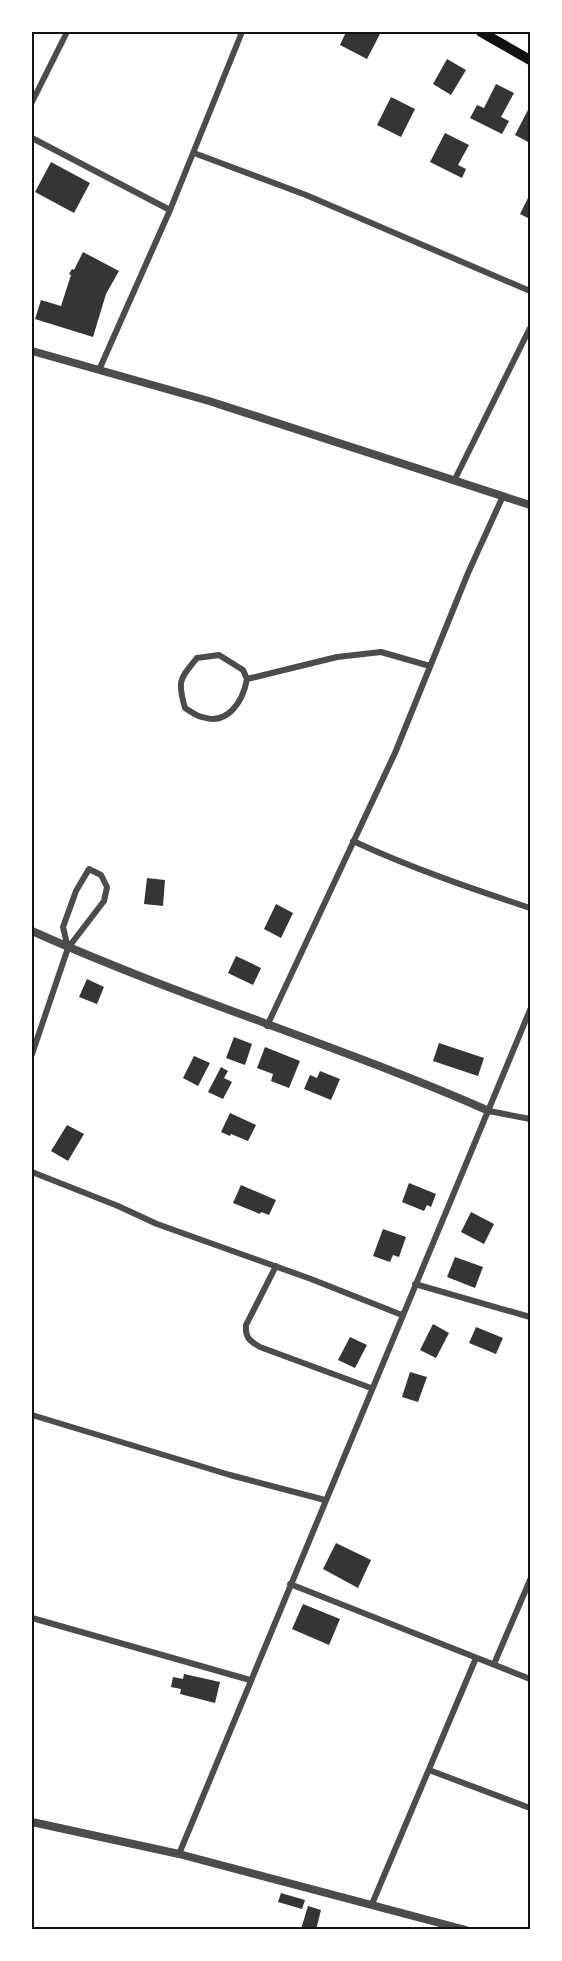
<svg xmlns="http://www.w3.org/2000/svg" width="562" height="1961" font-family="'Source Sans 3',sans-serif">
<rect width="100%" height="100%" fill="#fff"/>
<path fill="#353535" d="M346,32h35l-14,27 -27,-14z
M447,59l19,11 -15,25 -18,-11z
M496,84l18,9 -13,24 8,4 -7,13 -32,-16 7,-13 7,3z
M391,97l24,12 -14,28 -24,-12z
M530,106v37l-15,-8z
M445,133l24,12 -11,20 8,4 -4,9 -32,-16z
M51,162l39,21 -16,30 -39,-21z
M530,194v25l-10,-5z
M83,252l36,19 -13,23 -13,43 -58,-18 6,-19 20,6 10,-31 -2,-1 3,-5 2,1z
M147,878l18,2 -2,26 -19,-2z
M276,904l17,9 -12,25 -17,-9z
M236,956l25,12 -8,17 -25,-12z
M87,979l17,8 -7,17 -18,-7z
M234,1037l18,7 -7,21 -19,-7z
M439,1043l45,15 -6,18 -45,-15z
M265,1047l35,14 -11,27 -18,-7 2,-7 -16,-6z
M194,1056l16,7 -12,23 -15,-8z
M221,1067l7,4 -4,7 8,4 -9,17 -15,-7z
M320,1071l20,8 -9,21 -27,-11 6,-14 7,3z
M230,1113l26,12 -8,16 -17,-7 -1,2 -9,-4z
M67,1125l17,9 -16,27 -17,-10z
M409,1183l27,11 -5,13 -4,-2 -3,6 -22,-9z
M241,1185l35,15 -7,15 -8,-3 -1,2 -27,-11z
M471,1212l23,12 -10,20 -23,-12z
M383,1229l23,8 -7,20 -6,-2 -3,7 -17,-6z
M455,1257l28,10 -8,21 -28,-11z
M433,1324l16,9 -13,25 -16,-8z
M476,1327l27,11 -7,16 -27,-11z
M350,1337l17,8 -12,23 -17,-8z
M410,1372l17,5 -9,25 -16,-5z
M336,1543l35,17 -13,28 -35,-19z
M303,1604l37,15 -11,26 -37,-16z
M184,1674l36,8 -5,21 -35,-9 1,-5 -10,-2 2,-10 10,2z
M281,1893l24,7 -3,9 -24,-7z
M308,1906l13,4 -5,20 -15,-1z"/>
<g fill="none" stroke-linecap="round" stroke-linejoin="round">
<path stroke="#4c4c4c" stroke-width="6" d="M32,102l35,-70
M32,138l138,72
M194,153l112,42 224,96
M99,370l71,-160 72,-178
M454,481l76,-153
M247,679l-4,-9 -24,-15 -22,3c-17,21 -20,22 -12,50 5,3 11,8 17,9 26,9 41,-16 45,-38l90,-22 44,-5 49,14
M353,841c58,27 117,47 177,67
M267,1026l128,-273 73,-180 35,-77
M32,1054l36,-106 36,-47 3,-14 -6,-12 -12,-6 -13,22 -13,36 5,21
M489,1111l41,8
M32,1172l86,34 39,18 154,55 91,36
M276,1266l-30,59c-1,13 4,16 14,22l111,41
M415,1284l115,33
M32,1415l198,60 95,25
M290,1584l240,95
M32,1618l218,62
M494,1664l36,-84
M429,1770l101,38
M179,1854l351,-844
M372,1904l104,-246"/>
<path stroke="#4c4c4c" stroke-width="8" d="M32,351l177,50 321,104
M32,931c149,67 307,114 457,180
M32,1822l147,32 287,76"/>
<path stroke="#111" stroke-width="10" d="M481,32l49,28"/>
</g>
<rect width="562" height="1961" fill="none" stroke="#ffffff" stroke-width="66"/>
<rect x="33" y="33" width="496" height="1895" fill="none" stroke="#111" stroke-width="2"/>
</svg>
